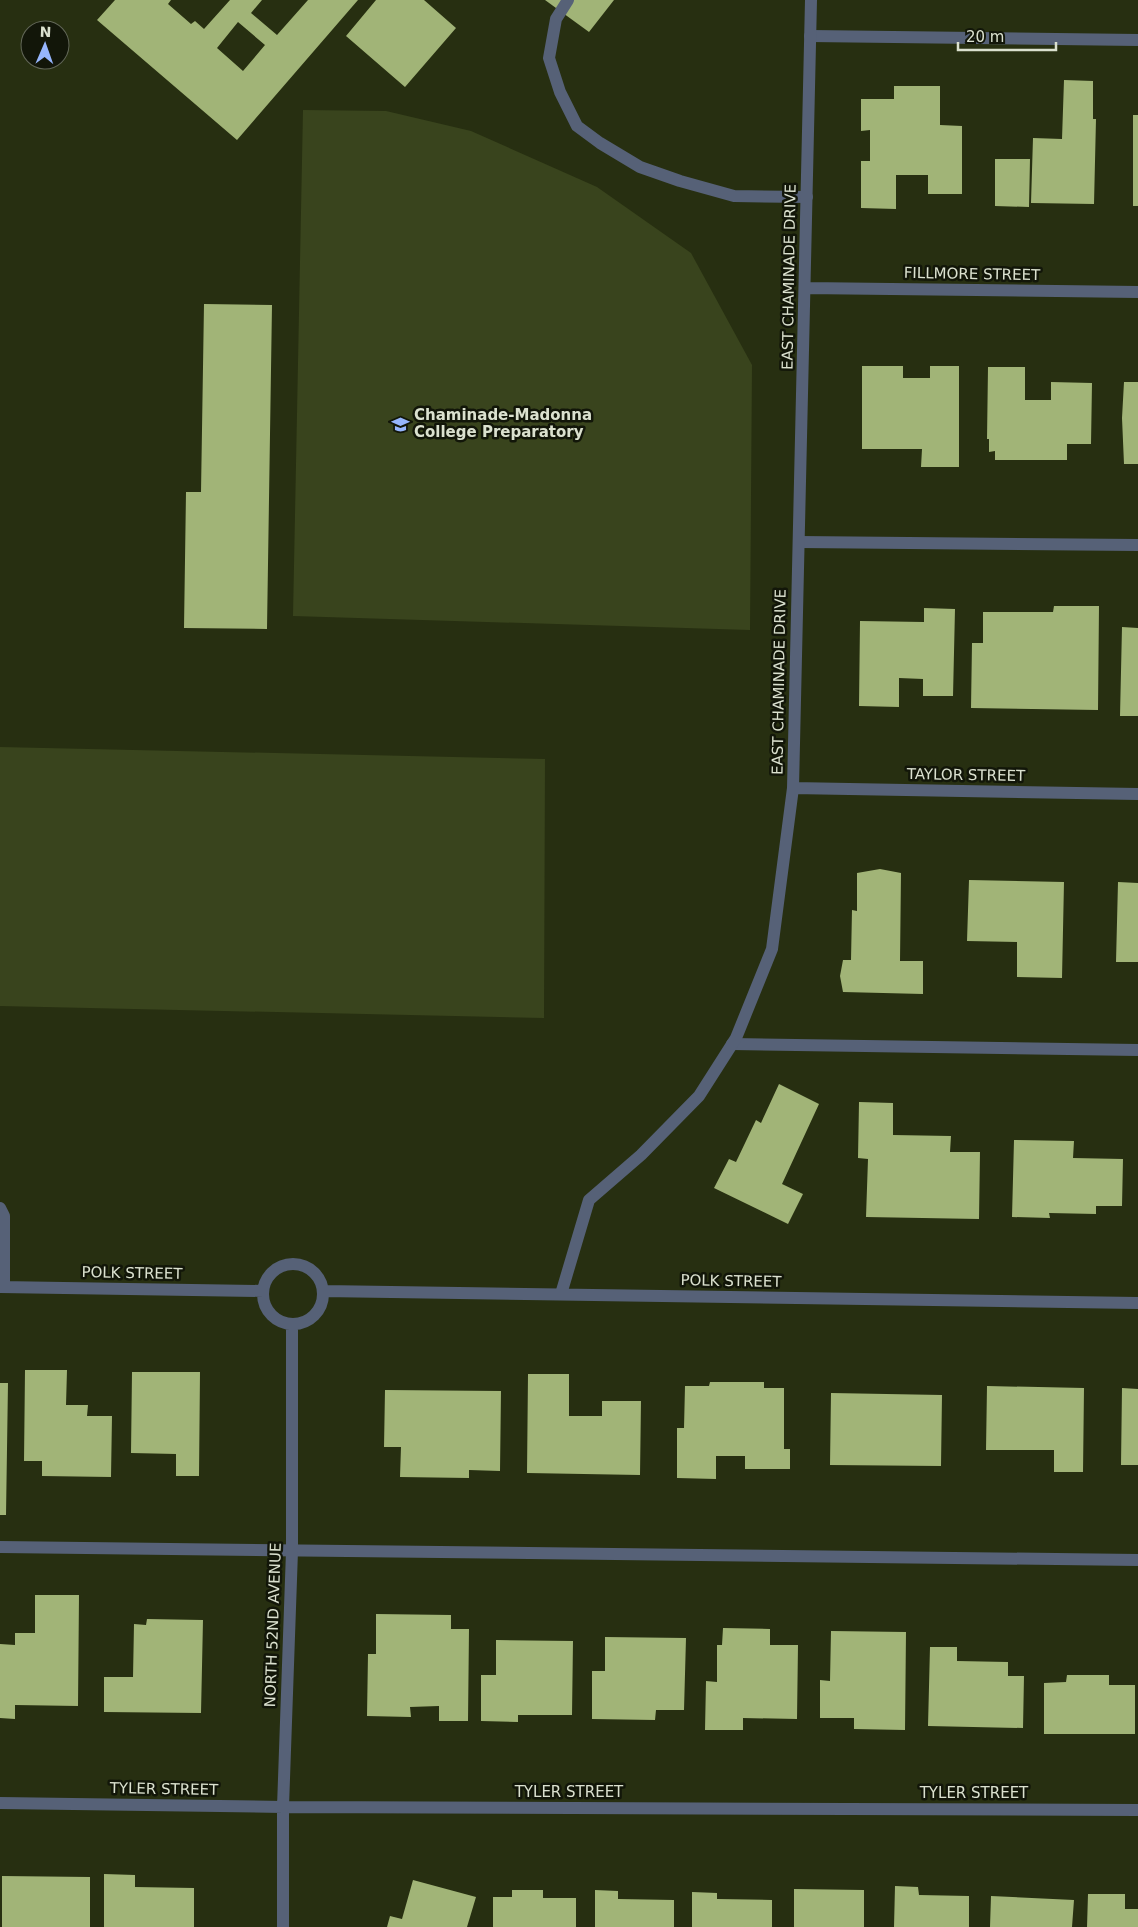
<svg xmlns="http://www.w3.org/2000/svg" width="1138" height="1927" font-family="'DejaVu Sans',sans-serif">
<rect width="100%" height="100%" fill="#272f11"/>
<path fill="#39441d" d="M303,110l83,1 85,20 126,56 94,66 61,112 -2,265 -457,-14z
M0,747l545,12 -1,259 -544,-12z"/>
<path fill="#a1b477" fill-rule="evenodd" d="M115,0h56l-3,4 23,20 4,-3 9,8 26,-29h32l-11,13 26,22 31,-35h50l-121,140 -140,-120zM238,22l27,23 -22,26 -26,-23z
M376,0h48l32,28 -51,59 -59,-51z
M545,0h69l-25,32z
M1064,80l29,1v38h3l-2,85 -63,-1 2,-65 29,1z
M894,86h46v39l22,1v68h-34v-19h-32v34l-35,-1v-47h9v-31l-9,1v-32h33z
M1133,115h5v91h-5z
M995,159h35l-1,48 -34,-1z
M204,304l68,1 -5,324 -83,-1 2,-136h15z
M862,366h41v12h27v-12h29v101h-38l1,-18h-60z
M988,367h37v33h26v-18l41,1 -1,61h-24v16h-72v-9l-6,1v-13h-2z
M1124,382h14v82h-14l-2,-46z
M1054,606h45l-1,104 -127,-2 1,-65h11v-31h70z
M924,608l31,1 -2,87h-30v-17l-24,-1v29l-40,-1 1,-85 64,1z
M1122,627l16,1v88h-18z
M880,869l21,4 -1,88h23v33l-80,-2 -3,-16 3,-16h8l1,-50 5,1v-38z
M969,880l95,2 -2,96 -45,-1v-35l-50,-1z
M1118,882l20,1v79h-22z
M779,1084l40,20 -37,80 21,10 -15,30 -74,-36 15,-29 7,3 20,-42 5,3z
M859,1102l34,1v32l58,1 -1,16h30l-1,67 -113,-2 2,-58 -10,-1z
M1014,1140l60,1 -1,17 50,1 -1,47h-26v8l-47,-1 1,5 -38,-1z
M25,1370h42l-1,35h22l-1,11h25l-1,61 -69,-1v-15h-18z
M132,1372h68l-1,104h-23v-22l-45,-1z
M528,1374h41v42h33v-15h39l-1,74 -113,-2z
M710,1382h54v6h20v61h6v20h-45v-13h-29v23l-39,-1v-50h7l1,-42h24z
M0,1383h8l-2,132h-6z
M987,1386l97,2 -1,84h-29v-22h-68z
M1122,1388l16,1v76h-17z
M385,1390l116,1 -1,80 -31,-1v8l-69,-1 1,-30h-17z
M831,1393l111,2 -1,71 -111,-1z
M35,1595h44l-1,111 -63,-1v14l-15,-1v-74l15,1v-12h20z
M376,1614l75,1v14h18l-1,92h-29v-15l-29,1 1,10 -44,-1 1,-62h8z
M147,1619l56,1 -2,93 -97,-1v-35h29l1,-53 12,1z
M723,1628l47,1v16h28l-1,74 -54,-1v12h-38l1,-49 11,1v-37h5z
M831,1631l75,1 -1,98 -51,-1v-11h-34v-38l10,1z
M605,1637l81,1 -2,72h-28l-1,10 -63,-1v-48h13z
M496,1640l77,1 -1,74h-54v7l-37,-1v-46h15z
M930,1647h27v14l51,1v14h16l-1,52 -95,-2z
M1067,1675h42v10h26v49h-91v-51l22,-1z
M104,1874l31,1v12l59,1v39h-90z
M2,1876l88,1v50h-88z
M413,1880l63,17 -9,30h-80l3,-11 12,3z
M895,1886l23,1 1,8 50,1v31h-75z
M794,1889l70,1v37h-70z
M512,1890h31v8h33v29h-83v-30h19z
M595,1890l23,1v8l56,1v27h-79z
M692,1892l25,1v6l55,1v27h-80z
M1088,1894h37v15h13v18h-51z
M991,1896l83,4 -2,27h-82z"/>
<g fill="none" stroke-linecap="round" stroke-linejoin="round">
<path stroke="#566177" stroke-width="12" d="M568,0l-12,19 -7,39 11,34 17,34 23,17 40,24 40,14 54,15 73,1
M810,36l328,4
M799,542l339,3
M732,1044l406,6
M0,1547l1138,13"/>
<path stroke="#566177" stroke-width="12" d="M806,288l332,4
M793,788l345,6
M0,1208l4,8v71
M263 1294a30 30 0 1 1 60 0a30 30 0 1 1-60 0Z
M0,1287l263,4
M323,1291l815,12
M561,1294l28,-94 52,-45 58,-59 37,-58 36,-89 21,-161 18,-788
M0,1803l283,4 855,3
M283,1927v-120l9,-256v-226"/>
</g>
<defs>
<symbol id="school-bare" viewBox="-9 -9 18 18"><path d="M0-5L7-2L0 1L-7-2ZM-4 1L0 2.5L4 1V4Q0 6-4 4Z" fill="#96b6fd" stroke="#121609" stroke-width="2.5" paint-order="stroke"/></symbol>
</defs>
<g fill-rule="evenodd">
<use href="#school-bare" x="388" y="412" width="25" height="25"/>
</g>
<g text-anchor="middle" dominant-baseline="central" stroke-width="5" stroke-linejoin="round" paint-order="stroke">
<g font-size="15" fill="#dbe1cf" stroke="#121609">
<text transform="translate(972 274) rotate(1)">FILLMORE STREET</text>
<text transform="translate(789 277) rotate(-89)">EAST CHAMINADE DRIVE</text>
<text transform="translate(779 682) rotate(-89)">EAST CHAMINADE DRIVE</text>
<text transform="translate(966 775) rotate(1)">TAYLOR STREET</text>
<text transform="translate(132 1273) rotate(1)">POLK STREET</text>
<text transform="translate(731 1281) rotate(1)">POLK STREET</text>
<text transform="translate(273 1625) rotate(-88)">NORTH 52ND AVENUE</text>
<text transform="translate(164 1789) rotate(1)">TYLER STREET</text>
<text x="569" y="1792">TYLER STREET</text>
<text x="974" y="1793">TYLER STREET</text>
</g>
<g font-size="15" font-weight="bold" fill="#dbe1cf" stroke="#121609" text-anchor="start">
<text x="414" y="415">Chaminade-Madonna<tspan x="414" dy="17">College Preparatory</tspan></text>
</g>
</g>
<g transform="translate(45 45) rotate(2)"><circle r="24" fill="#121609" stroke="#626758"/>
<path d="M0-4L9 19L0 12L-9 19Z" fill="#96b6fd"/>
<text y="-8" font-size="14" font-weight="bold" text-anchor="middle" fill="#dbe1cf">N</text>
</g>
<path d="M958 42v8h98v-8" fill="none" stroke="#dbe1cf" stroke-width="2.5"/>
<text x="966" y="42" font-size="15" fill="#dbe1cf" stroke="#121609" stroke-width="4" paint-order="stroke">20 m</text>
</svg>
